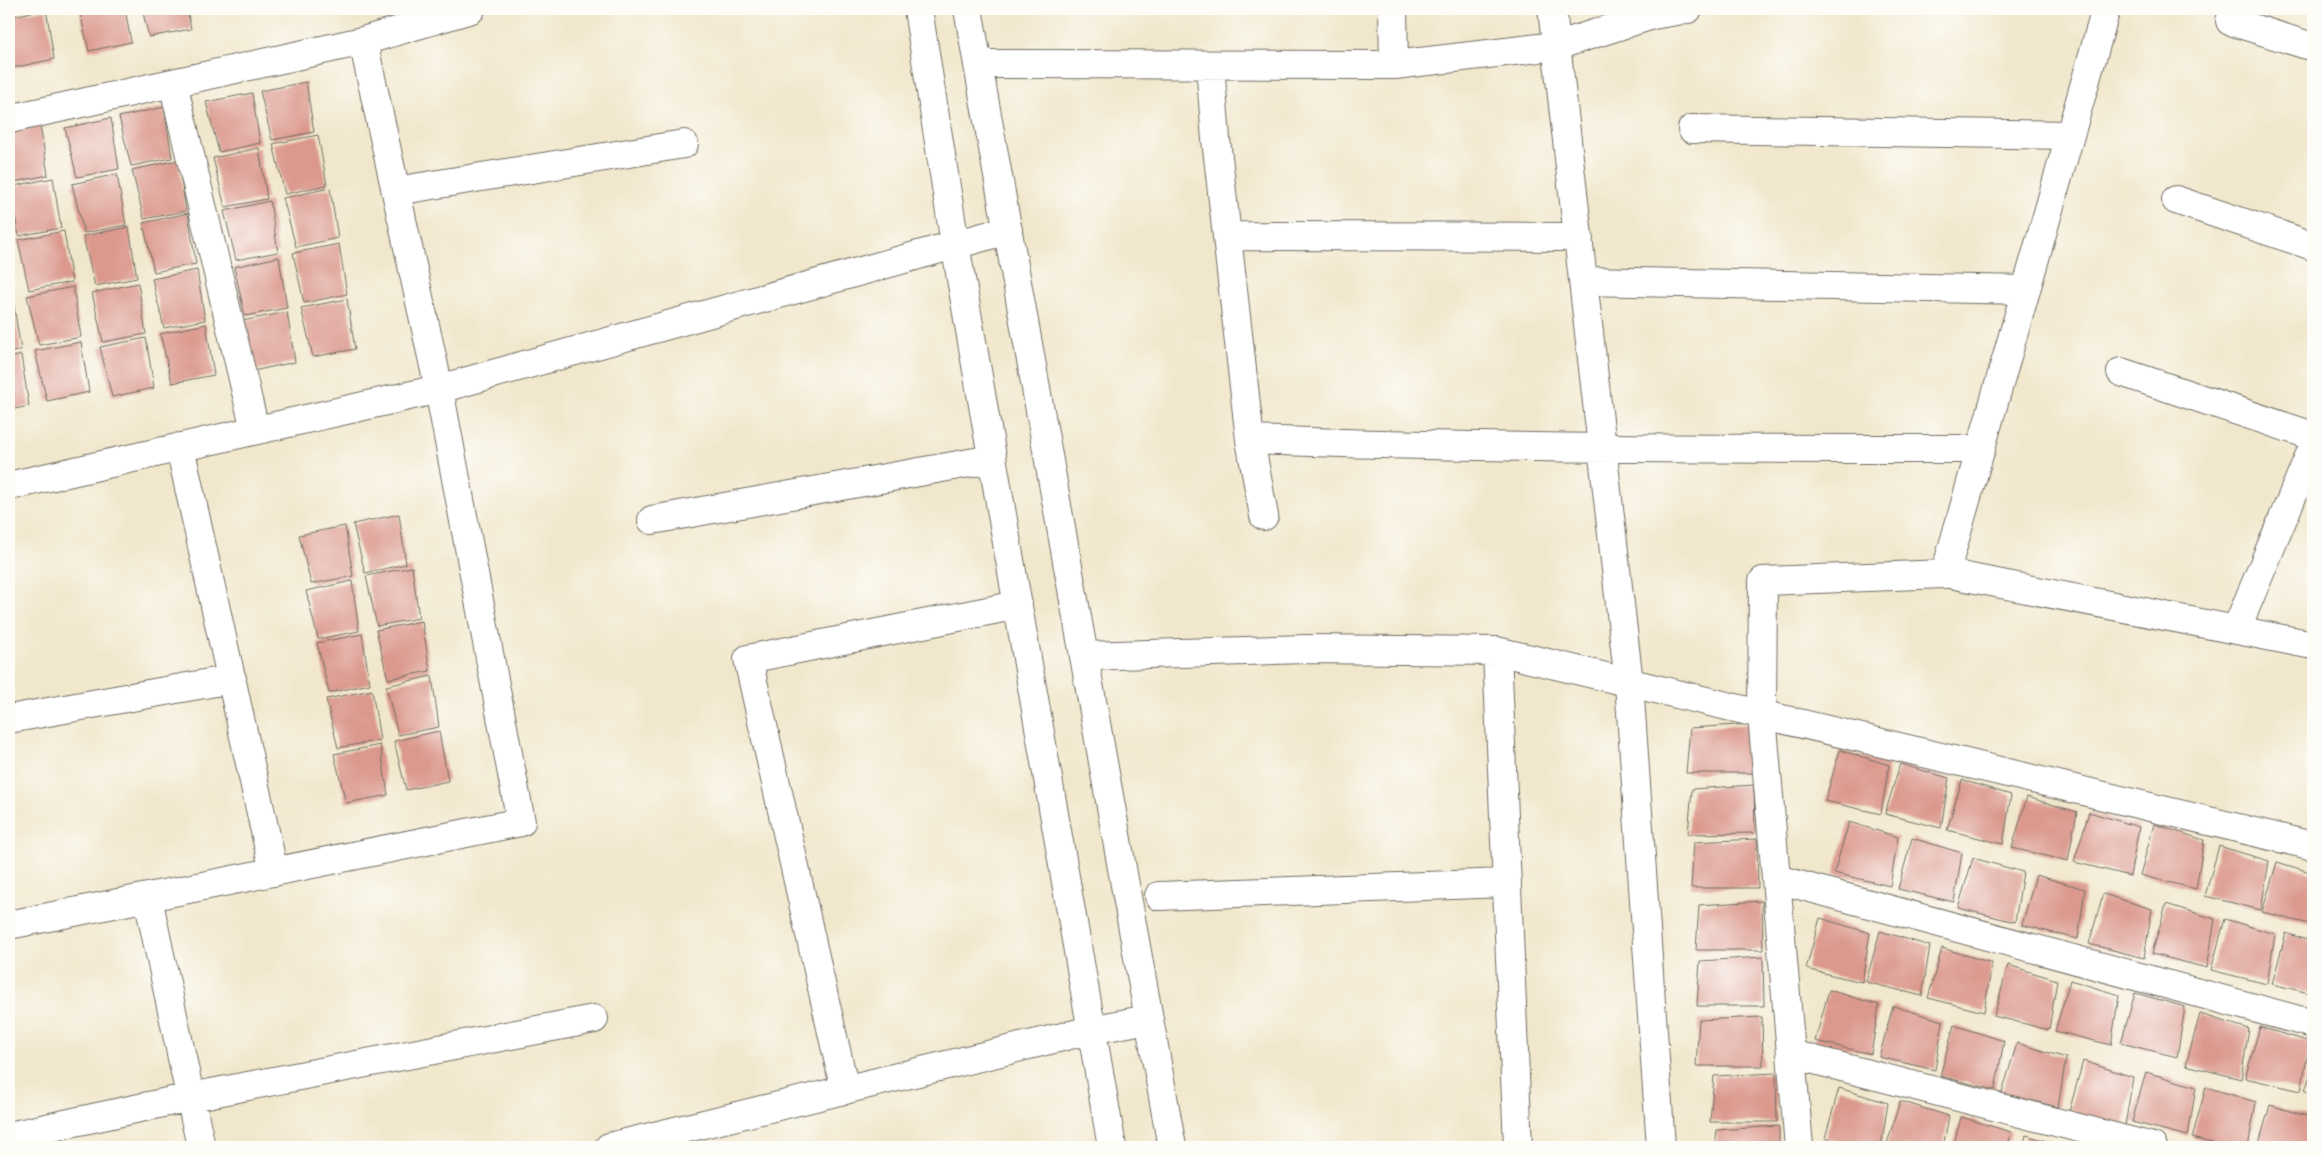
<svg xmlns="http://www.w3.org/2000/svg" width="2322" height="1156" font-family="'IM FELL English',serif">
<rect width="100%" height="100%" fill="#fdfcf7"/>
<filter id="ink" filterUnits="userSpaceOnUse"><feTurbulence type="fractalNoise" baseFrequency=".02" numOctaves="2"/><feDisplacementMap in="SourceGraphic" scale="10" xChannelSelector="R" yChannelSelector="G"/><feConvolveMatrix kernelMatrix="1 2 1 2 8 2 1 2 1" color-interpolation-filters="sRGB"/></filter>
<filter id="wash" filterUnits="userSpaceOnUse"><feTurbulence type="fractalNoise" baseFrequency=".0096" numOctaves="4" result="noise"/><feDisplacementMap in="SourceGraphic" scale="20" xChannelSelector="R" yChannelSelector="G"/><feGaussianBlur stdDeviation="1.12" result="paint"/><feColorMatrix in="noise" values="0 0 0 0 0 0 0 0 0 0 0 0 0 0 0 0 0 1.4 0 .05"/><feComposite in="paint" operator="in"/></filter>
<g filter="url(#wash)">
<rect width="100%" height="100%" fill="#f1e7cc"/>
<g id="blocks">
<path fill="#db998e" d="M46,9l8,50 -42,9 -3,-13v-38z
M79,9h46l6,33 -42,9z
M142,9h45l4,20 -42,8z
M306,82l8,50 -42,8 -12,-49z
M252,93l8,50 -41,9 -13,-50z
M164,107l8,51 -41,8 -12,-49z
M111,118l8,51 -42,8 -12,-49z
M40,125l8,50 -39,8v-52z
M318,135l9,50 -42,9 -12,-50z
M259,148l8,51 -42,8 -12,-49z
M178,160l8,51 -42,8 -12,-49z
M117,174l9,51 -42,8 -12,-49z
M53,178l8,50 -42,8 -10,-49z
M330,188l8,50 -42,9 -13,-49z
M270,201l8,51 -42,8 -12,-49z
M188,213l8,51 -42,8 -11,-49z
M129,227l8,51 -42,8 -12,-50z
M64,231l8,51 -43,8 -11,-50z
M339,244l8,50 -43,9 -11,-50z
M279,257l8,51 -42,8 -11,-49z
M197,270l8,50 -41,8 -12,-49z
M138,283l8,51 -43,8 -11,-49z
M73,287l8,50 -42,8 -12,-49z
M347,299l8,50 -42,8 -12,-49z
M13,300l8,50 -12,3v-52z
M287,312l8,50 -42,9 -11,-50z
M206,324l8,51 -42,8 -12,-49z
M146,338l8,50 -42,9 -12,-50z
M81,342l8,50 -42,9 -12,-50z
M21,355l8,51 -20,4v-52z
M399,514l7,50 -41,9 -12,-49z
M345,526l8,50 -42,8 -12,-49z
M412,567l7,51 -42,8 -11,-50z
M352,581l7,50 -41,8 -12,-48z
M422,621l8,50 -42,8 -12,-49z
M362,634l8,50 -41,9 -12,-50z
M432,676l7,51 -41,8 -12,-49z
M372,690l8,50 -42,8 -12,-49z
M1752,724l2,49h-68l4,-45z
M439,731l9,50 -42,9 -12,-49z
M380,745l8,50 -42,8 -12,-49z
M1840,750l49,15 -8,49 -56,-13z
M1900,764l49,14 -8,50 -56,-14z
M1962,780l49,15 -8,49 -56,-14z
M1754,785l1,48 -67,1 4,-45z
M2027,797l50,15 -9,49 -56,-13z
M2089,812l50,15 -9,49 -56,-14z
M1849,822l49,15 -8,49 -56,-13z
M2154,824l50,16 -8,49 -56,-14z
M1912,838l50,15 -8,49 -56,-13z
M1757,839l1,49h-67l3,-46z
M2219,846l50,15 -8,49 -56,-14z
M1973,858l50,14 -8,50 -57,-14z
M2277,862l36,11v52l-51,-13z
M2036,875l49,14 -7,50 -56,-14z
M2103,894l49,15 -8,49 -55,-14z
M1762,901l1,49h-67l3,-45z
M2166,904l49,15 -8,49 -55,-14z
M1820,918l50,15 -8,49 -56,-13z
M2225,919l50,15 -8,50 -56,-14z
M1880,931l50,15 -8,50 -56,-14z
M2286,933l27,9v52l-41,-10z
M1942,948l50,15 -8,49 -56,-14z
M1763,957l1,49h-67l3,-45z
M2008,965l49,15 -8,50 -55,-14z
M2070,980l49,15 -8,50 -56,-14z
M1829,990l50,15 -8,49 -56,-13z
M2135,993l50,14 -8,50 -56,-14z
M1893,1006l50,15 -8,49 -56,-13z
M2200,1014l49,15 -8,50 -55,-14z
M1762,1017l1,49h-67l3,-46z
M1954,1025l50,16 -9,49 -55,-14z
M2260,1027l50,15 -9,49 -56,-13z
M2017,1043l49,15 -8,49 -56,-14z
M2083,1061l50,16 -8,49 -56,-14z
M2313,1065v28l-8,-2z
M2146,1072l50,15 -8,49 -56,-14z
M1776,1073l1,49h-67l4,-46z
M2206,1087l50,15 -8,45h-19l-37,-9z
M1839,1088l49,15 -7,44h-20l-36,-9z
M1900,1101l49,15 -6,31h-57z
M2270,1105l43,13v29h-55z
M1961,1117l50,15 -3,15h-55z
M1779,1126v21h-64l2,-17z
M2026,1135l40,12h-43z"/>
</g>
</g>
<g filter="url(#ink)">
<use href="#blocks" fill-opacity="0" stroke="#706d63" stroke-width="1"/>
<g fill="none" stroke-linecap="round" stroke-linejoin="round">
<defs>
<path id="minor" d="M1393,9l1,56 162,-19 97,-31
M1552,9l77,674 32,464
M1653,9v6l35,-6
M2230,21l83,26
M978,64l416,1
M1210,65l6,74 34,301c244,9 487,9 731,9
M173,83l82,347
M9,119l354,-78 108,-32
M1692,129l378,6
M396,191l288,-47
M2176,200l137,46
M1227,236l352,1
M1584,281l441,9
M2121,372l192,64
M1250,440l14,76
M180,447l94,425
M9,486l430,-97 569,-159
M652,520l340,-61
M1945,573l368,72
M2236,630l77,-183
M1497,651l21,496
M1084,656l222,-7 191,2 816,195
M9,719l223,-40
M1777,879l536,145
M1159,896l347,-13
M148,898l53,249
M9,925l512,-103 -82,-433 -76,-348
M1791,1054l362,93
M845,1090l-97,-431 270,-54
M9,1136l182,-39 403,-78
M1799,1147l-37,-432 1,-134 182,-7 161,-565"/>
<path id="tertiary" d="M918,9l37,235 157,903
M968,9l204,1138
M609,1147l482,-117 57,-11"/>
</defs>
<use href="#minor" stroke="#706d63" stroke-width="30"/>
<use href="#tertiary" stroke="#706d63" stroke-width="30"/>
<use href="#minor" stroke="#fff" stroke-width="28"/>
<use href="#tertiary" stroke="#fff" stroke-width="28"/>
</g>
</g>
<rect width="2322" height="1156" fill="none" stroke="#fdfcf7" stroke-width="30"/>
</svg>
